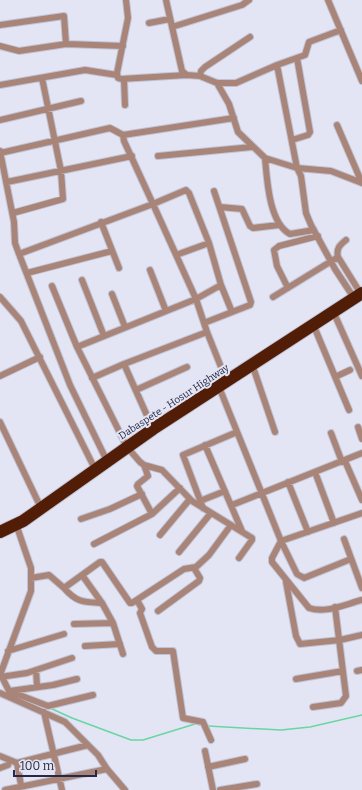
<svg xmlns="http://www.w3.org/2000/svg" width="362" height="790" font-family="Bitter,serif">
<rect width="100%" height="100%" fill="#e3e5f4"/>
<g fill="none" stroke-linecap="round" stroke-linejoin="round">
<path stroke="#68d6a2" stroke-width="1.5" d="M50,708l22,10 59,22h12l52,-16 7,1
M208,726l73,4 29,-3 52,-12"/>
<defs>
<path id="street" d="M126,0l2,18 -11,55 1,5 3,1 66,-4
M166,0l16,71 5,4 13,1 17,7h19l41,-18 20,103 4,8 5,37 5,12 24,44 19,29
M328,0l34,81
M149,23l21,-4
M0,25l64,-9 2,28
M172,27l70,-22 7,-5
M0,46l19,5 47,-7 57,2
M277,65l28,-10 4,-13 32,-12
M200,76l1,-5 4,-4 45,-30
M124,79l1,26
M217,83l12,21 9,28 27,26 32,10 34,3 31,12
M0,85l85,-15 32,5
M0,120l81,-19
M337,125l25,58
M123,135l1,6 29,63 33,-14 3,3 20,50 12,42 -25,14 -119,48 50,100 13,15 4,3 18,5 30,31 60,37v2l-13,18
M292,140l16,-5 2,-3 -13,-74
M0,151l14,71 1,21 4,11
M0,153l110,-25 13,7 111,-17
M158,156l94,-9
M265,158c2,22 4,65 25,76l24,-4
M7,182l125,-26
M220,207l22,2 8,17 3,2 26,-3
M13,213l50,-14 -2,-28 -19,-93
M101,222l18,46
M346,240c-6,5 -10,8 -8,17l23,37
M176,255l33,-12
M150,270l16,41
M27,273l85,-22
M82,280l22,56
M221,285l11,27
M52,286l25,61
M288,288l-11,-22 -3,-16 5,-4 39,-10
M112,294l13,33
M0,297l21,24 74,148
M273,297l65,-40
M333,311l29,65
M204,323l46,-18 1,-3 -37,-111
M313,324l36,86
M207,332l20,50
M252,364l23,68
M0,376l40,-19
M335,377l15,-7
M92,378l32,-14
M219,387l62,154 81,-28
M136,390l51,-23
M0,422l41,86
M358,427l4,12
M331,433l11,29
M205,445l37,86
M107,461l-37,-76 -51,-131 134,-50 43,95 11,33 -83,32 29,65
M345,461l17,39
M144,465l4,11 -10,8 -1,2 15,28
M315,472l19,51
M288,482l20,50
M200,501l25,-10
M232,505l130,-52
M203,508l-20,-53 54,-23
M81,519l29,-10 32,-15
M160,535l30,-36
M344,539l18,49
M281,541l-9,17v4l37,46c16,6 37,-4 53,-8
M281,541l16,33 7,4 47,-19
M94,544l58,-30 28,-26
M179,552l32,-39
M82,575l20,28 11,20 10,31
M31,578l18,-3 15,13 36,-26h2l28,41h2l52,-34 12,-2 13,-12 22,-30
M286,582l10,54 4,8 40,-4 22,-5
M64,588c13,15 20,14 38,15
M137,600l5,9 -2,4 12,34 4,4h17l10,67 20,4 8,18
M158,611l41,-30 1,-3 -6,-10
M74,624l39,-1
M85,646l35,-2
M8,651l56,-17
M36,670l1,16
M357,671l5,-1
M0,675l31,-84v-23l-15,-44
M0,677l27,-4 45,-15
M2,677l7,14 39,15 45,-11
M296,679l47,-8
M10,691l43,-6 24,-6
M0,693l65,29 33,33 9,14 18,21
M313,707l28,-4 5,-7 -11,-89
M44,712l18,78
M205,751l8,39
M0,756l17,7 4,22
M17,763l71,-18
M208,767l37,-8
M0,768l8,-3
M5,790l102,-21
M220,790l37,-6"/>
<path id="highway" d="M0,532l23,-11 130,-92 209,-136"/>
</defs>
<use href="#street" stroke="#c1c3d4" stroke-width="8"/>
<use href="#highway" stroke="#c1c3d4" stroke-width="14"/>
<use href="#street" stroke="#a88578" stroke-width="6"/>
<use href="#highway" stroke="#511d06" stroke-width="12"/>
</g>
<g text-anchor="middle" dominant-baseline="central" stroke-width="4" stroke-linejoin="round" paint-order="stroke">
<g font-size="10" fill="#272845" stroke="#e3e5f4">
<text transform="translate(174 402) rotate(-33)">Dabaspete - Hosur Highway</text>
</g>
</g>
<path d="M14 770v6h82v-6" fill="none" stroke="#272845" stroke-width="2"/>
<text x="20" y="770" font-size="12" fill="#272845" stroke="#e3e5f4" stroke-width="3" paint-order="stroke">100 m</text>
</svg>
